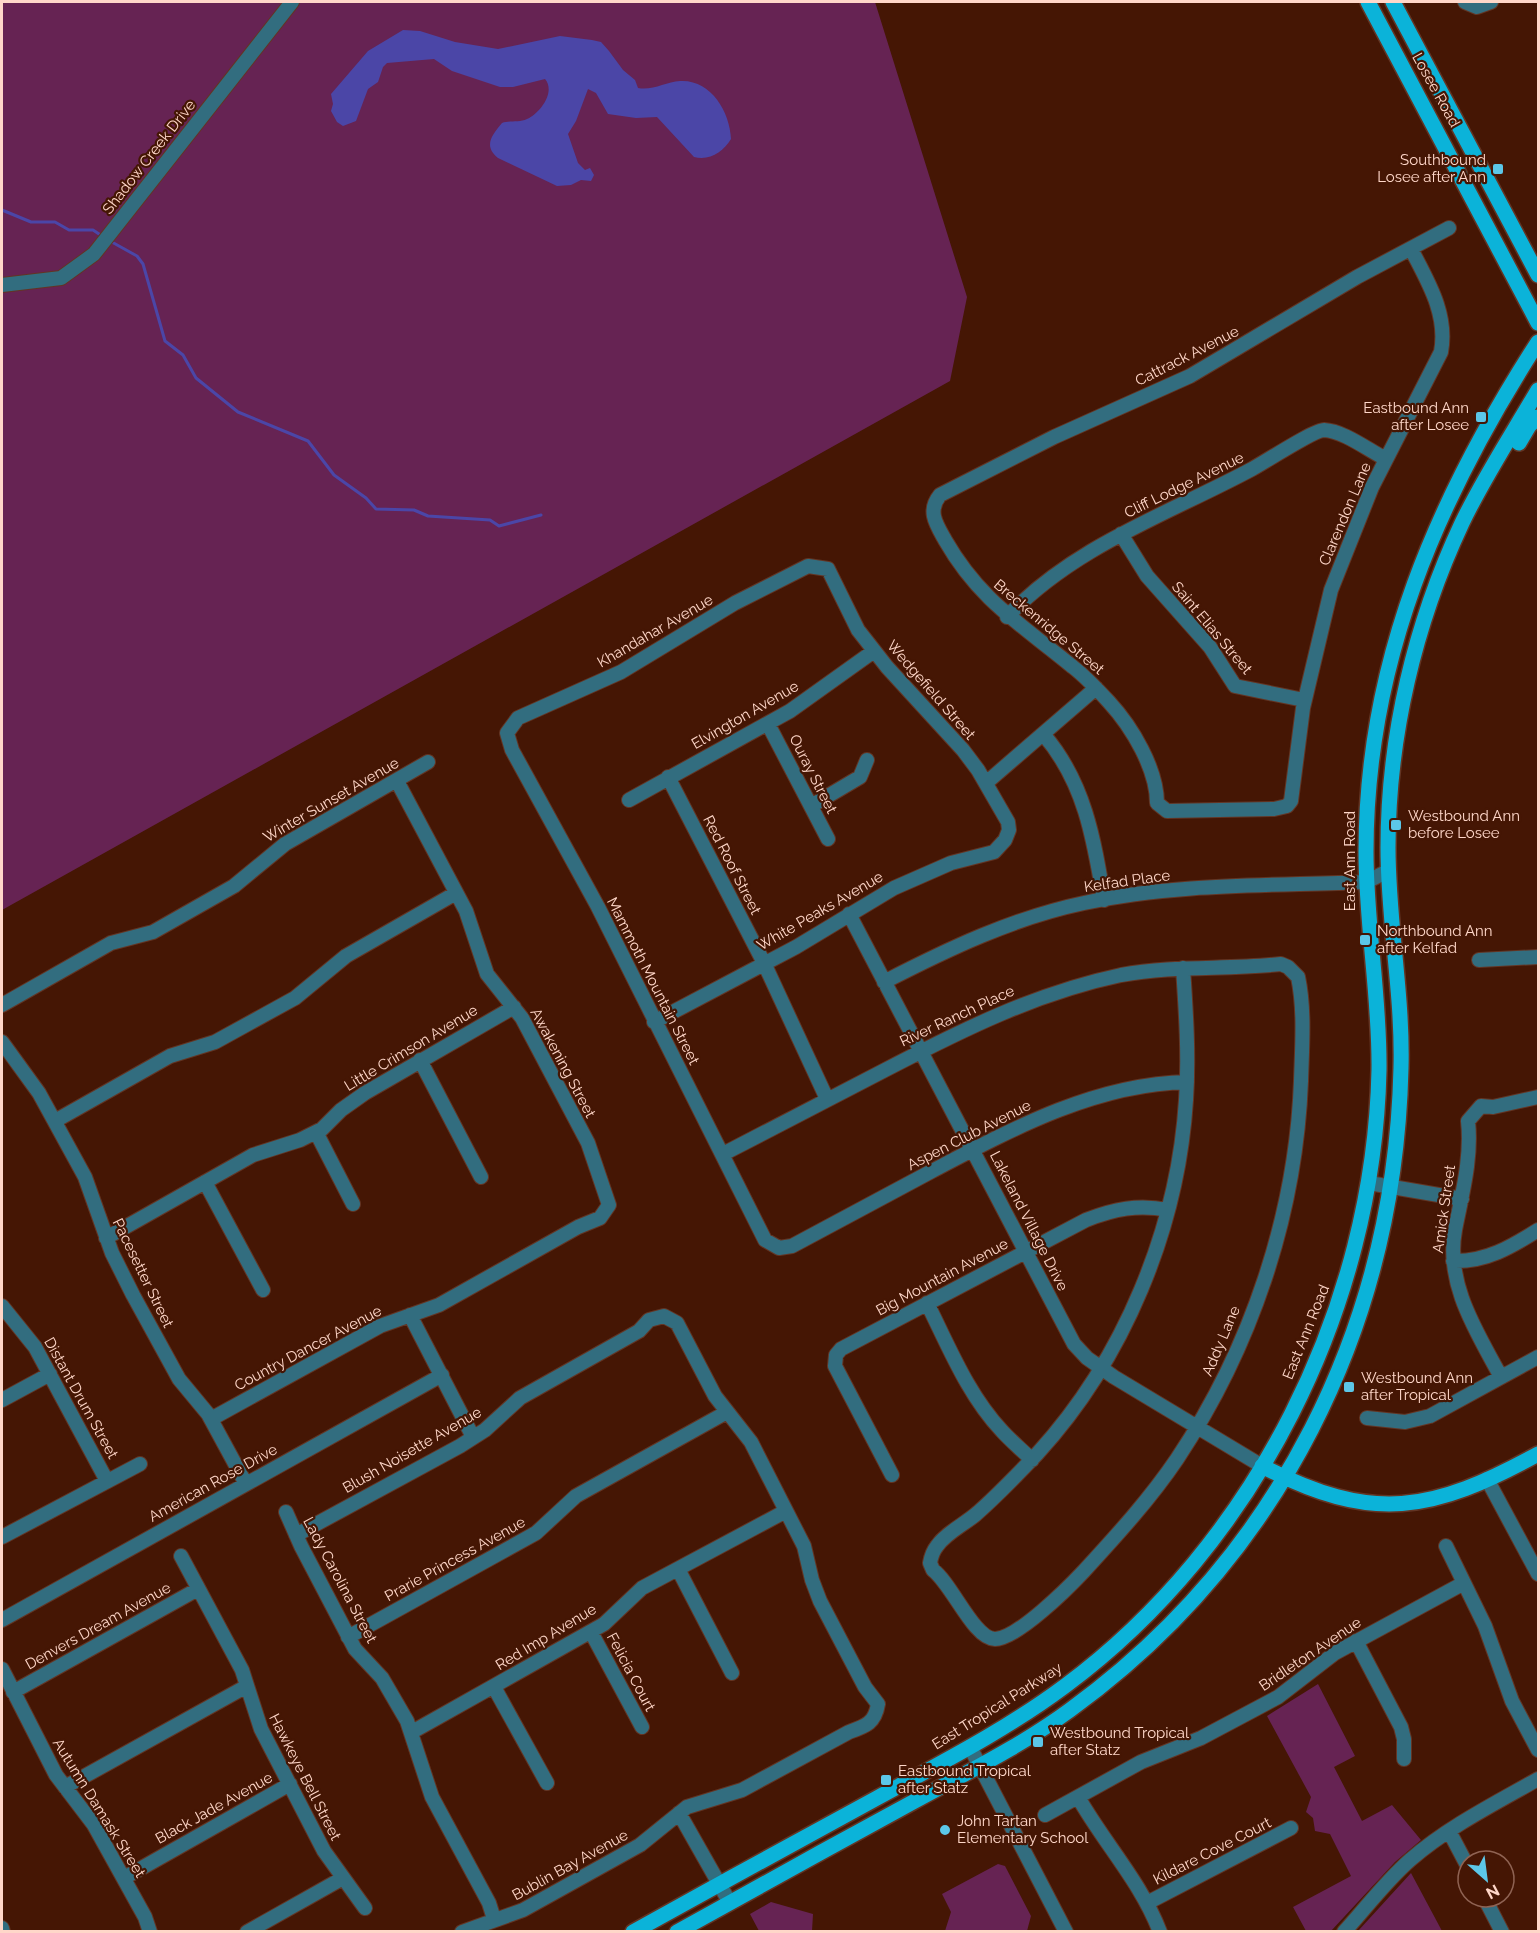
<svg xmlns="http://www.w3.org/2000/svg" width="1540" height="1933" font-family="Raleway,sans-serif">
<rect width="100%" height="100%" fill="#451604"/>
<path fill="#662353" d="M2,2h873l92,295 -17,84 -948,529z
M1318,1684l37,72 -21,11 28,54 30,-16 29,35 -26,22 -64,69h-25l-13,-24 58,-31 -21,-42 -15,-3 -2,-13 -7,-6 5,-15 -44,-81z
M998,1864l7,2 26,50 -4,15h-82l6,-19 -9,-18z
M1411,1873l31,58h-84z
M771,1902l42,12 -1,17h-53l-9,-17z"/>
<path fill="#4b46a7" d="M403,30l17,1 35,11 43,7 62,-13 32,4 9,2 8,9 14,19 12,10 3,8c14,3 28,-6 42,-7 30,-2 50,30 51,58 -8,13 -21,22 -37,18l-37,-40 -21,1 -28,-4 -12,-21 -8,-4 -12,32 -8,13 10,29 7,7 5,-2 4,7 -3,6 -10,-1 -10,5 -14,1 -59,-28c-15,-12 -6,-23 4,-35 8,-3 17,0 25,-4 13,-6 29,-27 18,-40l-32,8h-13l-48,-16 -18,-12 -47,4 -4,4 -5,15 -10,7 -12,32 -13,5 -6,-4 -6,-11 2,-7 -2,-10 37,-43z"/>
<g fill="none" stroke-linecap="round" stroke-linejoin="round">
<path stroke="#4b46a7" stroke-width="3" d="M2,210l29,12h24l14,8h24l9,6
M110,241l27,15 6,8 22,77 18,14 13,23 42,34 70,29 26,34 32,23 10,11 38,1 14,6 62,4 9,6 42,-11"/>
<defs>
<path id="minor" d="M1465,2l12,5 14,-5
M1411,249c17,33 37,65 30,103l-69,135 -41,103 -28,118 -12,93 -4,5 -13,3 -107,2 -10,-8c0,-34 -25,-76 -48,-101 -11,-12 -23,-25 -36,-35 -52,-43 -93,-66 -128,-127 -9,-16 -18,-29 -5,-45l114,-58 136,-61 167,-99 92,-49
M2,285l59,-7 33,-24 198,-252
M1121,534l26,42 63,71 25,39 69,14
M1007,617c67,-71 161,-103 245,-148 13,-7 62,-39 72,-39 20,1 44,20 62,29
M768,724l60,115
M1044,735c41,48 50,105 60,165
M668,777l96,186 63,136
M986,783l110,-95
M629,800l161,-89 84,-60
M811,806l49,-29 7,-17
M849,914l225,430 13,14 27,19 148,89
M1479,960l59,-3
M884,982c64,-33 129,-64 200,-79 92,-20 188,-17 282,-21l22,-11
M2,1005l109,-62 42,-11 81,-46 51,-42 143,-82
M654,1022l142,-75 98,-59 57,-25 43,-11 11,-12 4,-10 -1,-8 -30,-52 -15,-20 -76,-83 -29,-37 -30,-61 -20,-3 -73,37 -114,69 -103,46 -11,15 5,17 86,157 167,333 14,8 13,-2c47,-25 93,-50 140,-75 80,-42 163,-87 255,-89
M2,1042l37,51 46,84 27,76 21,42 46,84 29,35 38,70
M420,1060l61,117
M55,1121l115,-65 45,-14 80,-44 51,-42 110,-63
M316,1132l37,72
M723,1154c54,-28 108,-56 162,-84 77,-40 151,-77 236,-95 53,-10 106,-5 160,-11l7,3 10,10c7,33 4,70 3,104 -5,134 -50,267 -124,378 -27,40 -60,76 -93,112 -15,16 -67,68 -89,68 -21,0 -43,-55 -62,-69l-3,-7c1,-6 3,-12 7,-17 9,-13 26,-21 38,-31 22,-19 42,-40 62,-61 87,-95 141,-226 149,-354 3,-44 0,-88 -3,-132
M205,1182l58,108
M1369,1183l93,16
M106,1238l147,-83 47,-15 22,-11 19,-19 24,-17 149,-86
M1453,1261c33,1 58,-14 85,-31
M927,1303c22,44 41,92 75,128 9,10 20,19 30,29
M2,1306l33,41 72,134
M410,1315l63,122
M1501,1377c-24,-45 -56,-93 -46,-147 7,-36 17,-72 13,-109l13,-15 12,1 45,-10
M2,1400l48,-26
M1367,1418l38,4 25,-6 108,-59
M211,1419l169,-93 59,-21 139,-78 22,-9 9,-13 -21,-62 -66,-125 -35,-44 -21,-63 -69,-130
M892,1475l-57,-109 1,-11 5,-6 245,-129c28,-11 52,-16 82,-10
M1487,1479l51,95
M286,1512l15,34 54,103 27,29 25,43 25,76 57,106 5,16
M296,1535l164,-89 25,-16 35,-32 119,-67 10,-11 15,-4 13,7 38,73 36,46 53,104 8,34 8,21 45,86 13,17c-3,19 -12,22 -29,28l-107,58 -55,17 -47,38 -117,65 -61,22
M2,1537l138,-73
M1446,1546l39,80 27,75 26,49
M181,1556l61,114 19,59 63,122 41,57
M678,1569l54,104
M2,1620l440,-245
M591,1632l51,95
M348,1637l188,-104 40,-37 151,-84
M1356,1641l45,86 3,12v20
M2,1669l54,106 38,50 51,92 5,15
M494,1687l53,96
M13,1692l185,-103
M412,1732l192,-108 38,-36 144,-77
M970,1747l96,185
M65,1787l182,-101
M1078,1797c26,46 63,85 82,135
M679,1813l51,90
M1045,1815l96,-53 60,-24 77,-41 57,-44 129,-70
M1449,1831l19,36
M124,1878l166,-94
M1484,1897l18,35
M1147,1903l144,-75
M2,1928l1,4
M247,1932l96,-54
M1344,1932c22,-24 41,-50 66,-72 38,-33 84,-56 128,-81"/>
<path id="major" d="M1368,2l170,321
M1393,2l145,273
M1519,443l10,-17 9,-9
M1262,1466c111,58 170,46 276,-12
M633,1932c81,-45 163,-90 244,-134 64,-35 129,-68 188,-112 191,-142 309,-379 314,-616 1,-73 -13,-145 -13,-218 0,-190 71,-353 172,-510
M677,1932c79,-44 157,-87 236,-130 53,-29 108,-56 157,-92 209,-152 325,-384 331,-642 2,-73 -13,-146 -13,-220 0,-112 27,-225 74,-325 22,-46 51,-90 76,-133"/>
</defs>
<use href="#minor" stroke="#633524" stroke-width="16"/>
<use href="#major" stroke="#633524" stroke-width="18"/>
<use href="#minor" stroke="#326d7f" stroke-width="14"/>
<use href="#major" stroke="#0bb3d9" stroke-width="15"/>
</g>
<g fill="#5cc7e8" stroke="#451604" stroke-width="2">
<rect x="1492" y="163" width="12" height="12" rx="3"/>
<rect x="1475" y="411" width="12" height="12" rx="3"/>
<rect x="1390" y="819" width="12" height="12" rx="3"/>
<rect x="1359" y="934" width="12" height="12" rx="3"/>
<rect x="1343" y="1381" width="12" height="12" rx="3"/>
<rect x="1032" y="1736" width="12" height="12" rx="3"/>
<rect x="880" y="1774" width="12" height="12" rx="3"/>
<circle cx="945" cy="1830" r="6"/>
</g>
<g text-anchor="middle" dominant-baseline="central" stroke-width="4.5" stroke-linejoin="round" paint-order="stroke">
<g font-size="15" fill="#ffd7c9" stroke="#451604">
<text transform="translate(1436 90) rotate(61)">Losee Road</text>
<text transform="translate(149 157) rotate(-52)">Shadow Creek Drive</text>
<text transform="translate(1187 356) rotate(-27)">Cattrack Avenue</text>
<text transform="translate(1184 485) rotate(-26)">Cliff Lodge Avenue</text>
<text transform="translate(1345 514) rotate(-67)">Clarendon Lane</text>
<text transform="translate(1049 627) rotate(40)">Breckenridge Street</text>
<text transform="translate(1212 628) rotate(50)">Saint Elias Street</text>
<text transform="translate(655 631) rotate(-30)">Khandahar Avenue</text>
<text transform="translate(931 690) rotate(49)">Wedgefield Street</text>
<text transform="translate(745 715) rotate(-30)">Elvington Avenue</text>
<text transform="translate(813 774) rotate(63)">Ouray Street</text>
<text transform="translate(331 800) rotate(-30)">Winter Sunset Avenue</text>
<text transform="translate(1350 861) rotate(-90)">East Ann Road</text>
<text transform="translate(732 865) rotate(63)">Red Roof Street</text>
<text transform="translate(1127 881) rotate(-8)">Kelfad Place</text>
<text transform="translate(820 911) rotate(-30)">White Peaks Avenue</text>
<text transform="translate(653 981) rotate(63)">Mammoth Mountain Street</text>
<text transform="translate(957 1016) rotate(-25)">River Ranch Place</text>
<text transform="translate(411 1048) rotate(-31)">Little Crimson Avenue</text>
<text transform="translate(563 1063) rotate(62)">Awakening Street</text>
<text transform="translate(969 1135) rotate(-27)">Aspen Club Avenue</text>
<text transform="translate(1444 1209) rotate(-82)">Amick Street</text>
<text transform="translate(1029 1221) rotate(63)">Lakeland Village Drive</text>
<text transform="translate(143 1273) rotate(64)">Pacesetter Street</text>
<text transform="translate(942 1277) rotate(-28)">Big Mountain Avenue</text>
<text transform="translate(1306 1332) rotate(-68)">East Ann Road</text>
<text transform="translate(1221 1341) rotate(-67)">Addy Lane</text>
<text transform="translate(308 1348) rotate(-28)">Country Dancer Avenue</text>
<text transform="translate(81 1398) rotate(61)">Distant Drum Street</text>
<text transform="translate(412 1450) rotate(-30)">Blush Noisette Avenue</text>
<text transform="translate(213 1483) rotate(-29)">American Rose Drive</text>
<text transform="translate(455 1559) rotate(-29)">Prarie Princess Avenue</text>
<text transform="translate(340 1580) rotate(62)">Lady Carolina Street</text>
<text transform="translate(98 1626) rotate(-29)">Denvers Dream Avenue</text>
<text transform="translate(546 1637) rotate(-31)">Red Imp Avenue</text>
<text transform="translate(1310 1654) rotate(-34)">Bridleton Avenue</text>
<text transform="translate(631 1672) rotate(62)">Felicia Court</text>
<text transform="translate(997 1706) rotate(-32)">East Tropical Parkway</text>
<text transform="translate(305 1777) rotate(63)">Hawkeye Bell Street</text>
<text transform="translate(99 1808) rotate(58)">Autumn Damask Street</text>
<text transform="translate(214 1808) rotate(-29)">Black Jade Avenue</text>
<text transform="translate(1212 1851) rotate(-27)">Kildare Cove Court</text>
<text transform="translate(570 1865) rotate(-29)">Bublin Bay Avenue</text>
</g>
<g font-size="15" fill="#ffd7c9" stroke="#451604" text-anchor="start">
<text x="1486" y="160" text-anchor="end">Southbound<tspan x="1486" dy="17">Losee after Ann</tspan></text>
<text x="1469" y="408" text-anchor="end">Eastbound Ann<tspan x="1469" dy="17">after Losee</tspan></text>
<text x="1408" y="816">Westbound Ann<tspan x="1408" dy="17">before Losee</tspan></text>
<text x="1377" y="931">Northbound Ann<tspan x="1377" dy="17">after Kelfad</tspan></text>
<text x="1361" y="1378">Westbound Ann<tspan x="1361" dy="17">after Tropical</tspan></text>
<text x="1050" y="1733">Westbound Tropical<tspan x="1050" dy="17">after Statz</tspan></text>
<text x="898" y="1771">Eastbound Tropical<tspan x="898" dy="17">after Statz</tspan></text>
<text x="957" y="1821">John Tartan<tspan x="957" dy="17">Elementary School</tspan></text>
</g>
</g>
<rect width="1540" height="1933" fill="none" stroke="#ffd7c9" stroke-width="6"/>
<g transform="translate(1486 1879) rotate(152)"><circle r="28" fill="#451604" stroke="#8f6353" stroke-width="1.5"/>
<path d="M0-4.5L10 22L0 15L-10 22Z" fill="#5cc7e8"/>
<text y="-9" font-size="16" font-weight="bold" text-anchor="middle" fill="#ffd7c9">N</text>
</g>
</svg>
